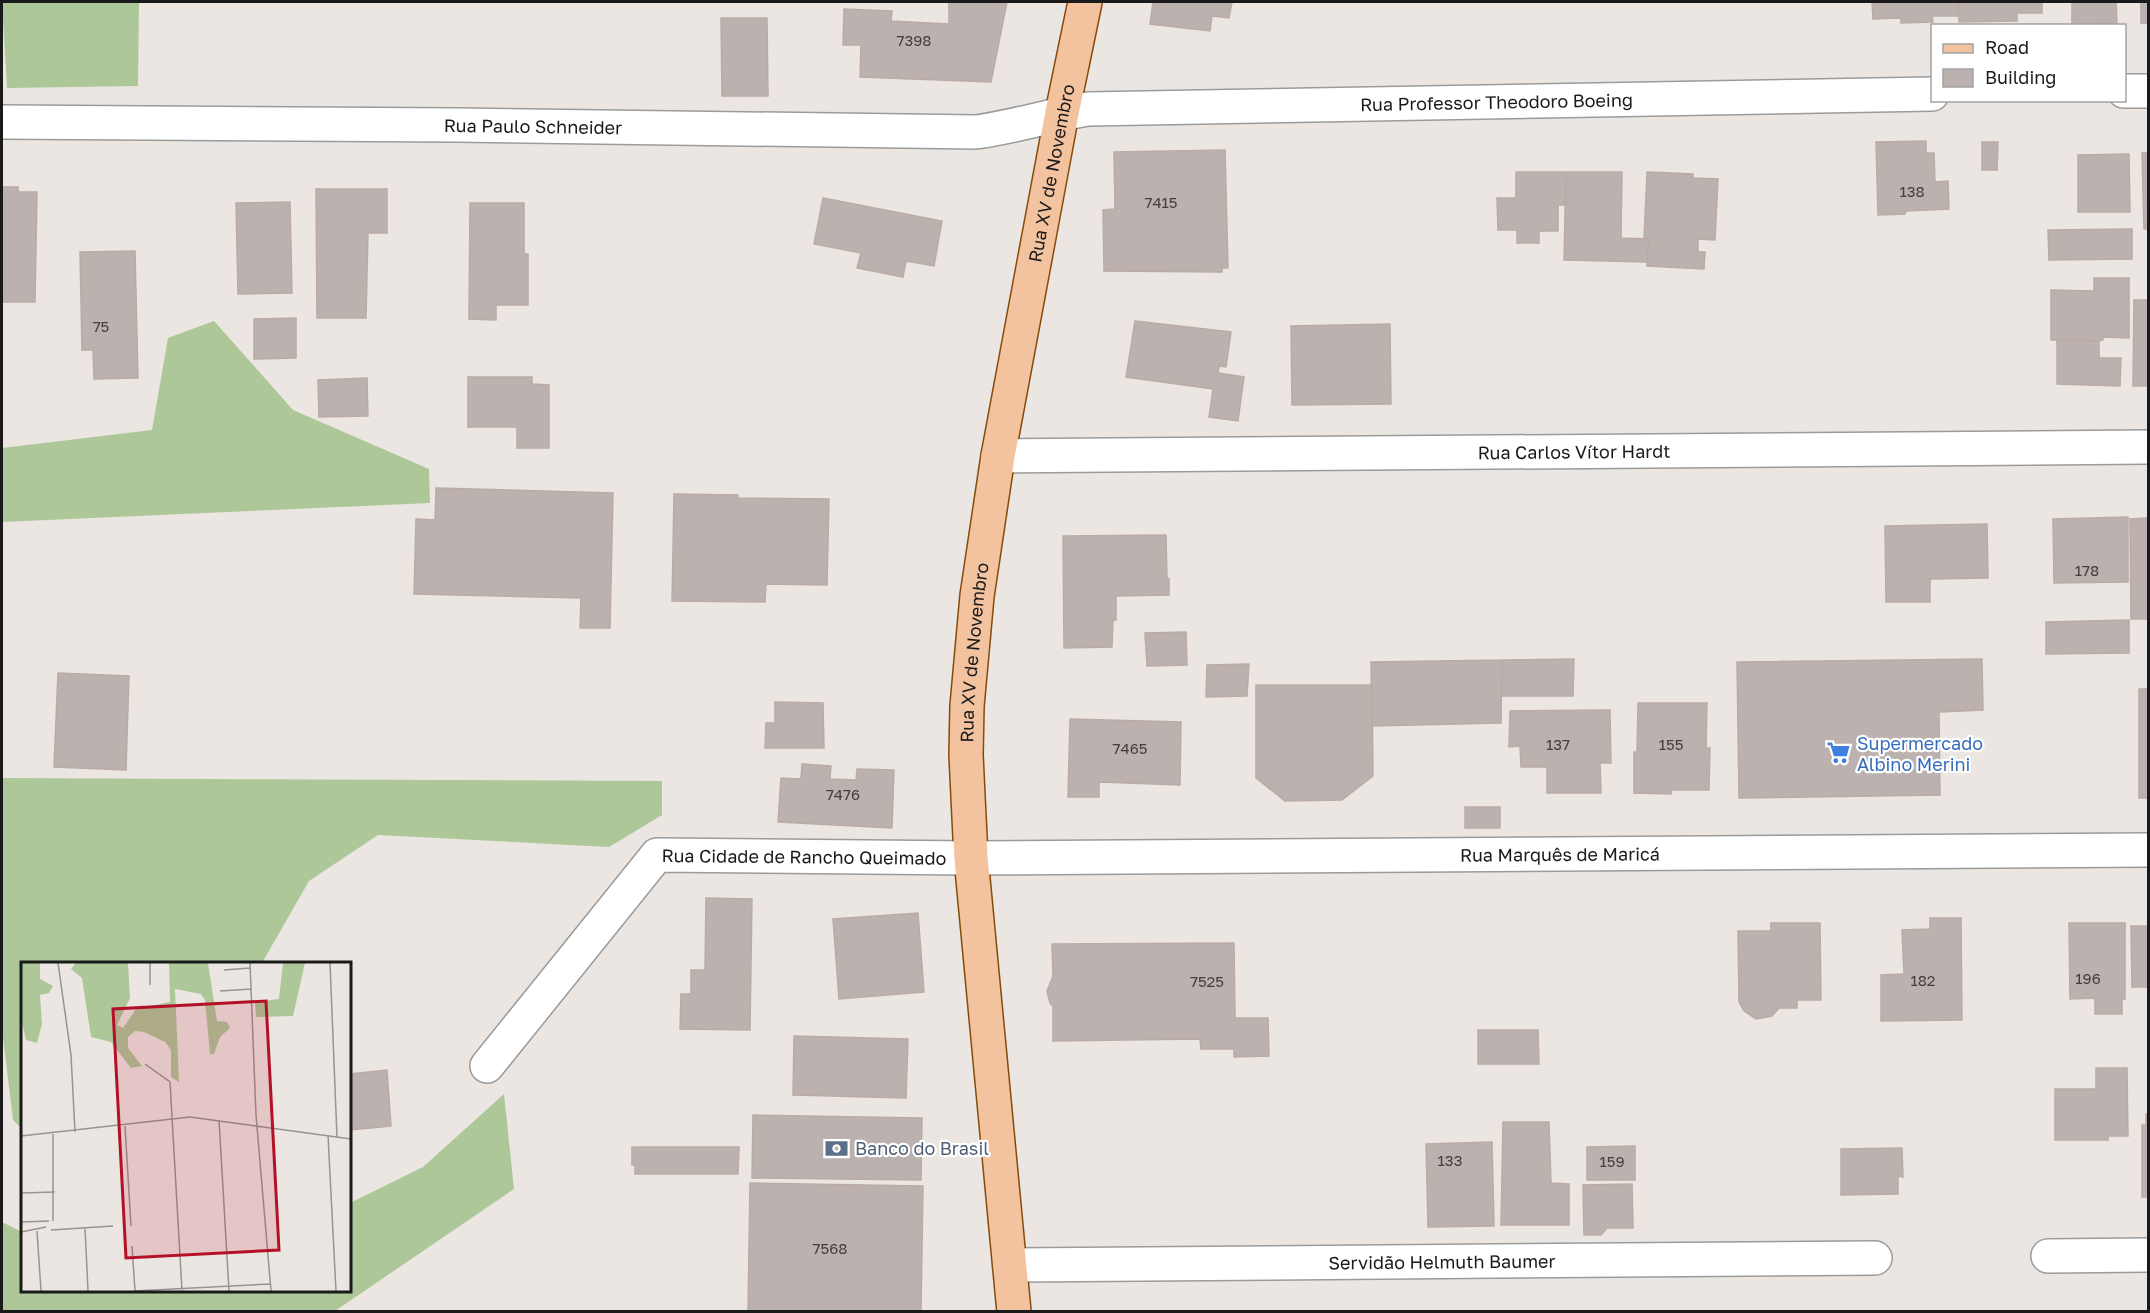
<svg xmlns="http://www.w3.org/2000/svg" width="2150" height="1313" font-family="'Golos Text',sans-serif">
<rect width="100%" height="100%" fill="#ebe6e1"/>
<path fill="#adc799" d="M2,2h137l-1,84 -131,2z
M214,321l79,89 136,59 1,34 -428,19v-74l150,-18 16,-92z
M2,778l660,3v34l-53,32 -231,-12 -69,46 -47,82 -240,1v165l-9,-9 -11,-91z
M504,1094l10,95 -179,122h-333v-89l20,10v58h328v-87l73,-36z"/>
<path fill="#bbb1ae" stroke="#bbaba4" stroke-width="1.5" d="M949,2h58l-16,80 -131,-5 1,-32h-18l1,-36 48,2 -1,10 58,3z
M1153,2h79l-3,16 -17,-2 -2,15 -60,-7z
M1872,2h86v14h-26l1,6 -32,1v-5l-28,1z
M1959,2h83v11h-25v8l-58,1z
M2072,2h44l1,21 -45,1z
M2141,2h7v21h-7z
M721,18h46l1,78h-46z
M1926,141v12h8l1,29 13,-1 1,28 -43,2 -1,3 -27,1 -2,-73z
M1982,142h16l-1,28h-15z
M1225,150l3,118h-6v4l-118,-1 -1,-61 12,-1 -1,-57z
M2142,153h6v76h-4z
M2129,154l1,58h-52v-57z
M1516,172h50v33h-8v26h-19v12h-22v-13h-19l-1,-32h19z
M1566,172h56l-1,66 28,1 -2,23 -83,-2z
M1647,172l46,2v4l25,1 -3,61 -17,-1v13h7l-1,17 -57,-3 2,-27h-5z
M2,187h16v5h19l-2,110h-33z
M316,189h71v44h-19l-2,85h-49z
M823,198l119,23 -8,45 -28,-5 -3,16 -46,-9 4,-15 -47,-9z
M290,202l2,91 -54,1 -2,-91z
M470,203h54v51h4v51h-32v15l-27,-1z
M2132,229v30l-83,1 -1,-30z
M135,251l3,127 -44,1 -1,-29h-11l-2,-98z
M2094,278h35v60l-26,-1v3l-4,1 -48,-1v-50l43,1z
M2134,300h14v86h-15z
M296,318v40l-42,1v-40z
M1135,321l96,11 -5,35 -7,-1 -1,7 26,4 -6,44 -29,-4 4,-28 -87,-12z
M1390,324l1,80 -99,1 -1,-79z
M2057,340l42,1v17h22l-1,28 -63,-2z
M468,377h64v7l17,1v63h-32v-21h-49z
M367,378l1,38 -49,1 -1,-37z
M436,488l177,5 -3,135h-30l1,-30 -167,-4 2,-75 19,1z
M674,494l64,1v3l91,1 -2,86 -61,-1 -1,18 -93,-1z
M2128,517v65l-74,1 -1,-64z
M2148,518v101h-17l-1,-100z
M1987,524l1,54 -58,1v23h-44l-1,-76z
M1166,535l1,43 2,1v16l-53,1v24h-3l-1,27 -48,1 -1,-112z
M2129,620v33l-83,1v-32z
M1186,632l1,33 -40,1 -2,-33z
M1574,659l-1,37h-71v-36z
M1982,659l1,51 -44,2 1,83 -201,3 -2,-136z
M1502,660l-1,63 -129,3 -1,-64z
M1249,664l-2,32 -41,1 1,-32z
M58,673l71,3 -3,94 -72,-3z
M1256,685h116l1,91 -31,24 -57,1 -29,-23z
M2139,689h9v109h-9z
M775,702l48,1 1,45h-59l1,-25h9z
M1638,703h69l-1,45h4l-1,42h-38v4l-37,-1v-41h3z
M1610,710l1,53h-11l1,30h-54v-26h-26l-1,-21 -11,1 1,-36z
M1070,719l111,3 -1,63 -81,-3v15h-31z
M802,764l29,2 -1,13 26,1 1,-11 37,1 -2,58 -114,-6 3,-44 20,1z
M1465,807h35v21h-35z
M706,898l46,1 -2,131 -70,-1 1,-35h10v-24h14z
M918,913l6,79 -85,7 -6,-80z
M1930,918h31l1,102 -81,1v-46l23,-1 -2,-44 28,-1z
M2148,921v66h-16l-1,-61h17z
M1771,923h49l1,77h-24v8h-18l-7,8 -16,3 -12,-8 -5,-9 -1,-71h33z
M2069,923h56v76h-3v15h-27v-16l-25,1z
M1234,943l1,75h33l1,38 -35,1v-8h-33l-1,-10 -147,2v-35l-3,-3 -3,-12 6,-15 -1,-32z
M1478,1030h60l1,34h-61z
M794,1036l114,3 -2,59 -113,-3z
M2096,1068h31l1,68h-20v4h-53v-51h41z
M387,1070l4,56 -41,4v-56z
M2146,1114h2v83h-6v-72h4z
M753,1115l169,3 -1,62 -169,-2z
M1503,1122h46l2,61 18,1v41h-68z
M1492,1142l2,84 -66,1 -2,-83z
M1635,1146v34h-48v-33z
M632,1147h107l-1,27h-103v-9h-3z
M1902,1148l1,29 -5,-1v18l-57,1v-46z
M750,1183l173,3 -2,126h-173z
M1632,1184l1,44h-26l-6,7h-17l-1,-50z"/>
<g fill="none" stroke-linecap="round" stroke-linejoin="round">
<defs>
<g id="minor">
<path d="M2124,91h24"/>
<path id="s1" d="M2,122l454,3 520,7c38,-5 74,-17 112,-23l844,-15"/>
<path id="s2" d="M998,456l1150,-9"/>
<path id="s3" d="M487,1066l170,-211 314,3 1177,-8"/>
<path d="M2048,1256l100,-1"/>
<path id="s4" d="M1010,1265l865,-7"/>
</g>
<g id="major">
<path id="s5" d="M1014,1312l-43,-454 -5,-103 1,-49 10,-110 21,-140 64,-343 23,-111"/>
</g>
</defs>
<use href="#minor" stroke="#9b9b9b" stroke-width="36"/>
<use href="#major" stroke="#854b0c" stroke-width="36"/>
<use href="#minor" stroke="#fff" stroke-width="33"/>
<use href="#major" stroke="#f3c29e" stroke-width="33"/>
</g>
<defs>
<symbol id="supermarket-bare" viewBox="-9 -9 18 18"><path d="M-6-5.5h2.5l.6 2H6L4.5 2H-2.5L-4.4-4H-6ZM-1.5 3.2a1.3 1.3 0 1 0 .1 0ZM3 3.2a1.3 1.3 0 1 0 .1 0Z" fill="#3f7fe0" stroke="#fff" stroke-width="2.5" paint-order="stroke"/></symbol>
<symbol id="bank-bare" viewBox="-9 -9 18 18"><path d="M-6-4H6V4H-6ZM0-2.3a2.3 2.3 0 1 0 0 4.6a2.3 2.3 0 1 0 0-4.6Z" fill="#5c6f8a" stroke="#fff" stroke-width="2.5" paint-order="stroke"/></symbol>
</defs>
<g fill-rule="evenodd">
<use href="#supermarket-bare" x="1822" y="736" width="33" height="33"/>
<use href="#bank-bare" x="820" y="1132" width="33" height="33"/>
</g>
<g text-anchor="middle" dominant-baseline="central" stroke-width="4.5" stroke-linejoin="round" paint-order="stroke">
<g font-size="15" fill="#42403f">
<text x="914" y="40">7398</text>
<text x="1912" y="191">138</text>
<text x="1161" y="202">7415</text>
<text x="101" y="326">75</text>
<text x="2087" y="570">178</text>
<text x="1558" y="744">137</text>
<text x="1671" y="744">155</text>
<text x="1130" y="748">7465</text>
<text x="843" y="794">7476</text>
<text x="2088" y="978">196</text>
<text x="1923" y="980">182</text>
<text x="1207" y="981">7525</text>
<text x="1450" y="1160">133</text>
<text x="1612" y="1161">159</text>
<text x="830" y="1248">7568</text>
</g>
<g font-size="18" fill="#1a1a1a" stroke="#fff">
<text stroke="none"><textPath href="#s1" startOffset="1497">Rua Professor Theodoro Boeing</textPath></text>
<text stroke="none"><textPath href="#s1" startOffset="531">Rua Paulo Schneider</textPath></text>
<text stroke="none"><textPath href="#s5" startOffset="1148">Rua XV de Novembro</textPath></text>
<text stroke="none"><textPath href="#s2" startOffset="576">Rua Carlos Vítor Hardt</textPath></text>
<text stroke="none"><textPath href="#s5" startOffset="662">Rua XV de Novembro</textPath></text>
<text stroke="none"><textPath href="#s3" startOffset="1174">Rua Marquês de Maricá</textPath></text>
<text stroke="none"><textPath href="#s3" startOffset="418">Rua Cidade de Rancho Queimado</textPath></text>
<text stroke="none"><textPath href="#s4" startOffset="432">Servidão Helmuth Baumer</textPath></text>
</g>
<g font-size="18" fill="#366cbe" stroke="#fff" text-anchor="start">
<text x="1857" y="743">Supermercado<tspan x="1857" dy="21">Albino Merini</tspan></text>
</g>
<g font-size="18" fill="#4e5e75" stroke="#fff" text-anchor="start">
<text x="855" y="1148">Banco do Brasil</text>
</g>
</g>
<g transform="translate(21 962)">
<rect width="330" height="330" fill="#ebe6e1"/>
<path d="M0,1h19v16l13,7 -4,7 -9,2 2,29 -5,19 -11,-3 -5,-22zM55,1h52l2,35 -13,27 6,3 13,-19 34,-7 -1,-39h39l9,58 10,1 3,6 -10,9 -6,17h-4l-5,-54 -4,-6 -26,-5 4,93 -8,-5v-27l-6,-8 -21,-10 -9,-1 -7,6v11l14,18 -11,2 -20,-26 -20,-5 -9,-59 -11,-9zM262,1h22l-12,53 -37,1 -1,-15 24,-3z" fill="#adc799"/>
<path fill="none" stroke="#979491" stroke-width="1.5" d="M37,1l13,92 4,77M129,1v22M229,1l6,152 15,176M309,1l7,174M203,8l26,-2M199,29l31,-2M124,102l25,18 12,209M198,158l10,171M104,164l6,100M32,172v87M307,173l8,156M0,174l169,-19 161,22M0,231l34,-1M0,260l28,-1M64,266l3,63M30,268l62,-4M16,269l4,60M0,270l25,-5M111,284l3,45M113,329l136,-7"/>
<path fill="#b41129" fill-opacity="0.15" stroke="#b41129" stroke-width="3" d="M245,39l13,249 -153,8 -13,-249z"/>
<rect width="330" height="330" fill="none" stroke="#1a1a1a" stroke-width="3"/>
</g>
<rect width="2150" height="1313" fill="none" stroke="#1a1a1a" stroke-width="6"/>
<rect x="1931" y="24" width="195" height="78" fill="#ffffff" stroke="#a3a3a3" stroke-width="1.5"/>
<rect x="1943" y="44" width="30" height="9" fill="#f3c29e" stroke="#a3a3a3" stroke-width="1.5"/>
<text x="1985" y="54" font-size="18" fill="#1a1a1a">Road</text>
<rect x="1943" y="69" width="30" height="18" fill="#bbb1ae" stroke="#a3a3a3" stroke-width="1.5"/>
<text x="1985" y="84" font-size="18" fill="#1a1a1a">Building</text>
</svg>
